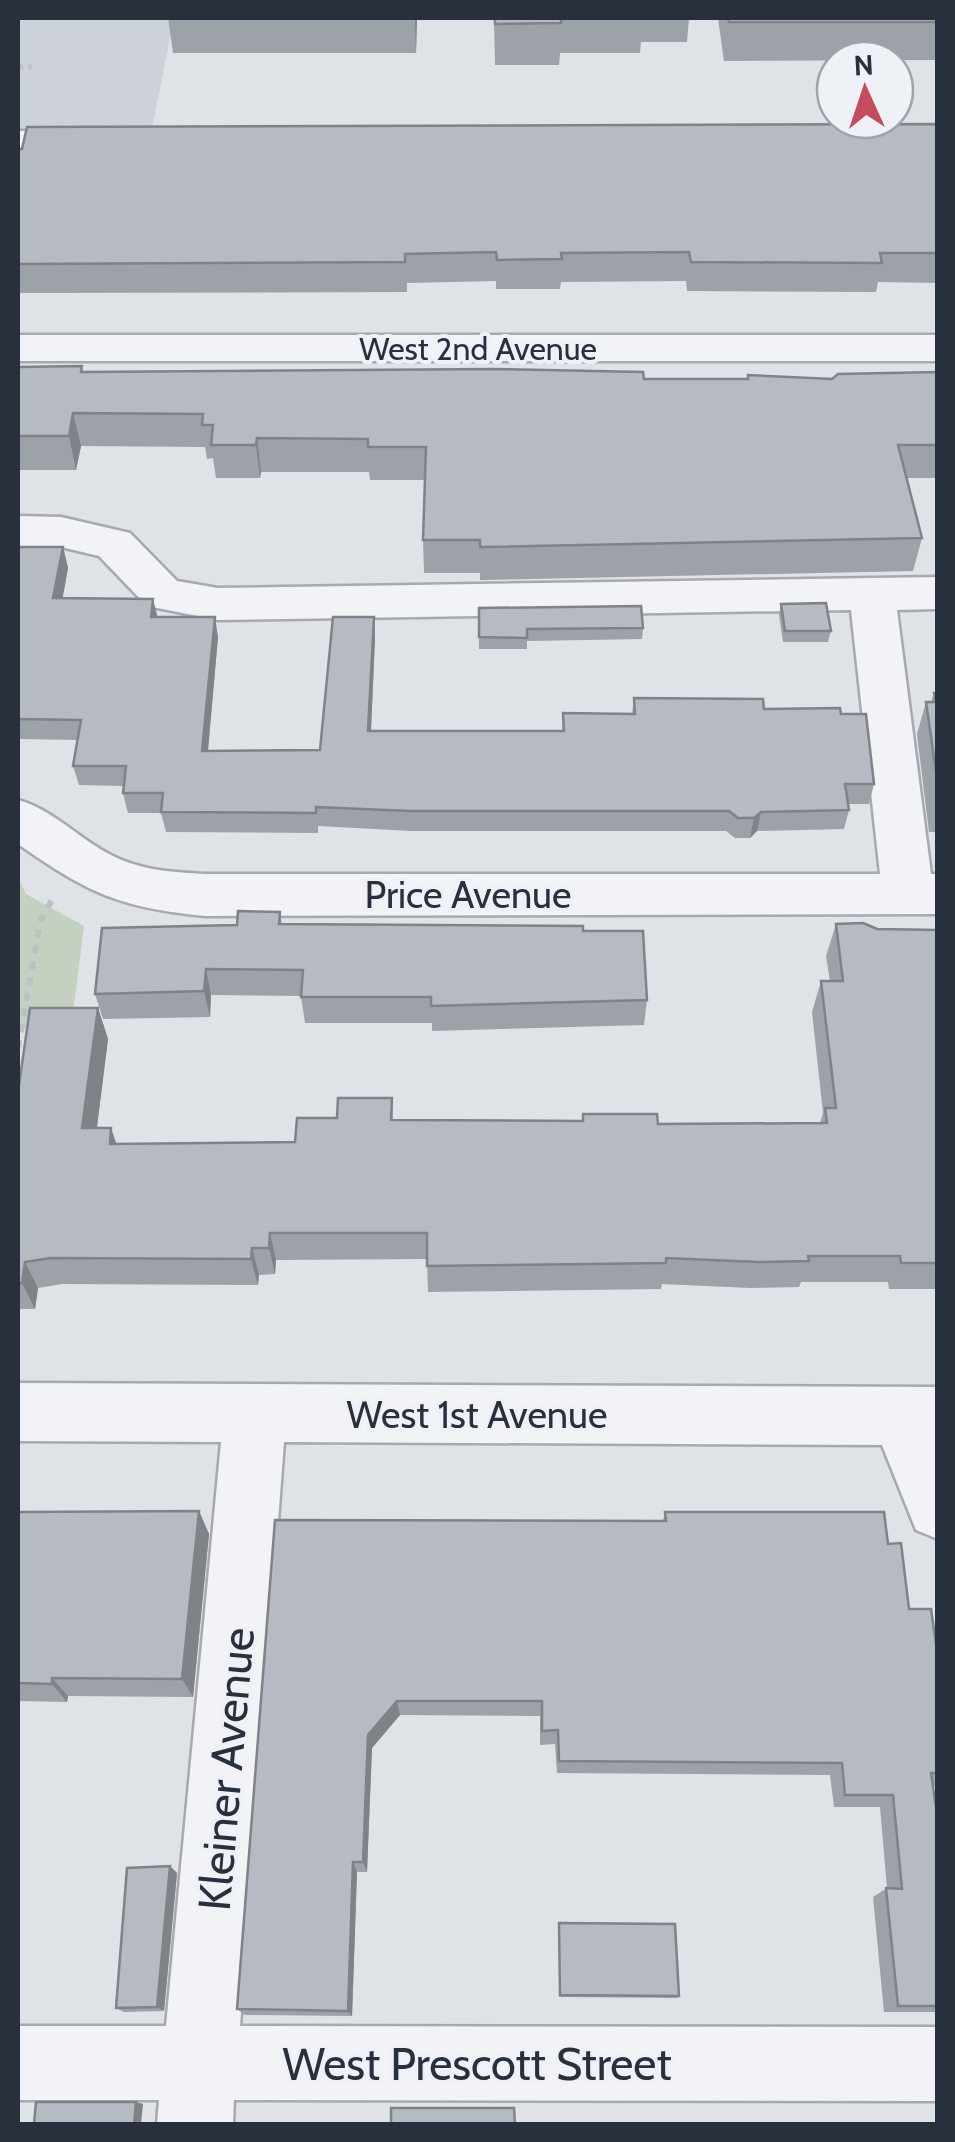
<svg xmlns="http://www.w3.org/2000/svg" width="955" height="2142" font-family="Cabin,sans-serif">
<rect width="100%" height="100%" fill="#dfe2e7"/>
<path fill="#cdd1d9" d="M18,18h156l-24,120 -132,39z"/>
<path fill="#c4d0c0" d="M18,878l8,16 58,32 -13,103 -53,-1z"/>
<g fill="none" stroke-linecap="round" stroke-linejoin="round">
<defs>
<path id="minor" d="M100,130l13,3 5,8 -5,8 -95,4v-22z
M18,335h920v26h-920z
M18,516l43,1 69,16 47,48 41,7 720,-11v32l-41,1 34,264h7v40l-732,2c-86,-8 -118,-23 -188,-72v-44c36,10 62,40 95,56 30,15 61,16 93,18h674l-29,-264 -633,10 -71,-14 -48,-50 -38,-9 -43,-1z
M18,1383l920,4v152l-22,-9 -34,-85 -598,-3 -44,584 698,1v74l-704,-1 -1,24h-76l2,-24h-141v-74h148l55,-584 -203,-1z"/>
</defs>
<use href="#minor" stroke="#a5a9b1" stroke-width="5"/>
<path stroke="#bdc0c6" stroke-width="5" stroke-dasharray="5 5" stroke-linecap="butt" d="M18,67h14"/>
<path stroke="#bdc0c6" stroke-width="6" stroke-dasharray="8 8" stroke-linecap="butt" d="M18,1048l22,-126 14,-26"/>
<use href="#minor" fill="#f1f3f6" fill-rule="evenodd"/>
</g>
<path fill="#9da1a8" d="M168,18h249l-1,35h-243z
M494,18h195l-2,24h-46l-1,11h-80l-1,12h-64z
M718,18h220v42l-214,1z
M938,124v159l-60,-1 -2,10 -189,-1 -1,-10 -125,1 -1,7h-64v-8l-89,2v9l-389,1v-144z
M82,366l1,6 561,7h103l1,-4 84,4 106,-7v106h-31l15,60 -9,33 -433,9v-7h-56l-1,-33 2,-60h-55l-1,-8h-108l-1,6h-44l-3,-20 -6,1 -2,-12 -124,-1 -5,24h-56l-2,-11v-92z
M18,547h45l5,21 -6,30 91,1 4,18 61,20 -10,114 112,-1 54,-133 1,21 -4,93h191l1,-18 69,1 2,-16 130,11 77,5 33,70 -5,20h-21l1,6 -5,19 -87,2 -7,7h-15l-9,-7h-314l-94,-5v7l-152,-1 -5,-19h-33l-5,-20 1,-7 -45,-1 -6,-19 4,-26 -59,-1z
M781,604l50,27 -3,11h-45l-4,-27z
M479,608l164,20 -1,11 -115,2v8h-48z
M934,693h4v139h-9l-12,-98 9,-32h5z
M280,912l2,12 301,7 64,69 -3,25 -212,6v-8h-127l-4,-27 -90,-1 -1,22 -107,2 -8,-25z
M836,924l41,5 61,1v359h-49l-1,-7h-87l-2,5 -48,1 -89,-4 -1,5 -233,3 -1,-33 -151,1 -1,14 -16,1 -1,10 -196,-1 -24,4 -3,21h-17v-217l80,-84 10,31 -11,89 20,16 178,-2 42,-24 55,-20 1,22 189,1 1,-7 75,10 162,-1 3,-10 -11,-101 9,-31h9l-4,-25z
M199,1511l10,23 -16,163 -125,-1 -1,6 -49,-1v-189z
M665,1512l223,32 21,65 29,49v128h-5l5,35v191h-54l-11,-115 14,-9 -7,-81h-46l-4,-32 -273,-2 -2,-29 -15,1v-29l-140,-1 -28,33 -5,124h-10l-5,144 -107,-1 -8,-6 38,-489 388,1z
M170,1866l7,7 -13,138 -40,1 -8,-4z
M559,1923l120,73 -2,2 -118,-1z"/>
<path fill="#7f8388" d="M415,18h2l-1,35z
M73,413l8,33 -5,24 -7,-34z
M257,438l4,34 -1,6 -4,-33z
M63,547l5,21 -9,51 -6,-21z
M153,599l5,20 -7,-2z
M215,617l3,20 -12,134 -4,-20z
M374,617l1,21 -5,113 -2,-20z
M761,812l-4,19 -7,7 4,-20z
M206,969l5,26 -1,22 -6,-26z
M98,1008l10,31 -15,118 -11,-29z
M111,1128l10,29 -11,-13z
M270,1233l6,27 -1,14 -6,-26z
M252,1248l7,27 -1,10 -7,-26z
M25,1262l13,26 -3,21 -13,-26z
M199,1511l10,23 -16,163 -11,-18z
M52,1678l16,18 -1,6 -15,-18z
M397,1701l3,14 -28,33 -5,124 -4,-10 5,-127z
M353,1862l4,10 -5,144 -4,-5z
M170,1866l7,7 -13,138 -7,-4z
M136,2102l7,2 -2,20h-7z"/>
<path fill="#b6bbc3" stroke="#7f8388" stroke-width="2.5" d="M495,18h66v5l-66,1z
M728,18h210v4h-209z
M938,124v129h-58l2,10 -191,-1 -2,-10 -128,1 1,6 -65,1 -1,-8 -91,2v8l-387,2v-115h4l5,-22z
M82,366l-1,6 411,-3 151,3 1,7h104v-4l84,4 6,-5 100,-2v73h-40l24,93 -442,9v-7h-57l3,-93h-58v-8l-111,-1 -1,7h-45l2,-20h-11l1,-11 -130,-1 -4,23h-51v-69z
M18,547h45l-10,51 100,1 -2,18h64l-13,134 118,-1 13,-133h41l-6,114h196l-1,-18 72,1 -1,-16 129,1 1,10 76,-1 1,6h25l8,70h-29l4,26 -88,2 -7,6h-16l-9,-7h-318l-95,-4v6l-155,-1 2,-19h-40l3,-27h-53l8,-46 -63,-1z
M826,603l5,28h-46l-4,-27z
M641,606l2,22 -116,1v9l-48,-1v-29z
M934,693h4v92l-12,-83h10z
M238,911l42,1 -1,12 304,2v5h60l4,69 -216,6v-9h-130l2,-27 -97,-1 -2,22 -109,3 7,-66 135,-3z
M863,923l14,6 61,1v333h-37l-1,-7h-92l1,5 -50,1 -93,-4v5l-239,3v-33h-157l-1,15h-17l-1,11 -201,-1 -25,4 -3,21 -4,1v-192l12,-84h68l-16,120h29l-1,16 185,-2 2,-24h40l1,-20h54l-1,22 192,1v-7h74l1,10 169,-1 -2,-15h11l-15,-127h22l-7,-57z
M199,1511l-17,168 -130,-1v6l-34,-1v-171z
M665,1512h219l4,32 13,-1 8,66h22l7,49v115h-7l7,48v185h-40l-12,-118 16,1 -9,-94h-48l-3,-32 -283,-2 -1,-31 -16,1v-30h-145l-29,34 -5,127h-10l-5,149 -111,-2 38,-489 391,1z
M170,1866l-13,141 -41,1 11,-140z
M559,1923l116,1 4,72 -119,-1z
M36,2102h100l-2,22h-100z
M391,2108h123l1,16h44h-168z"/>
<g text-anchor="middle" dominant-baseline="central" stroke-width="8" stroke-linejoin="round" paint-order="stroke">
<g font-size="32" fill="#29303d" stroke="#eef1f5">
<text x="478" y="348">West 2nd Avenue</text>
</g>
<g font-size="38" fill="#29303d" stroke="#eef1f5">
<text x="468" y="894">Price Avenue</text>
<text x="477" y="1414">West 1st Avenue</text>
</g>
<g font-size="45" fill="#29303d" stroke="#eef1f5">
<text transform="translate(226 1769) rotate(-85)">Kleiner Avenue</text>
<text x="477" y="2064">West Prescott Street</text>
</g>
</g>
<rect width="955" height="2142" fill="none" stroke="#29303d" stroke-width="40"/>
<g transform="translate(865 90) rotate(357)"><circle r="48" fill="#eef1f5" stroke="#9fa4ab" stroke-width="2.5"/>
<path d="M0-8L18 38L0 25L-18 38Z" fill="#c44c5c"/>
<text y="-15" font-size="28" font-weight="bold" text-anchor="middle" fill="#29303d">N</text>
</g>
</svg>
